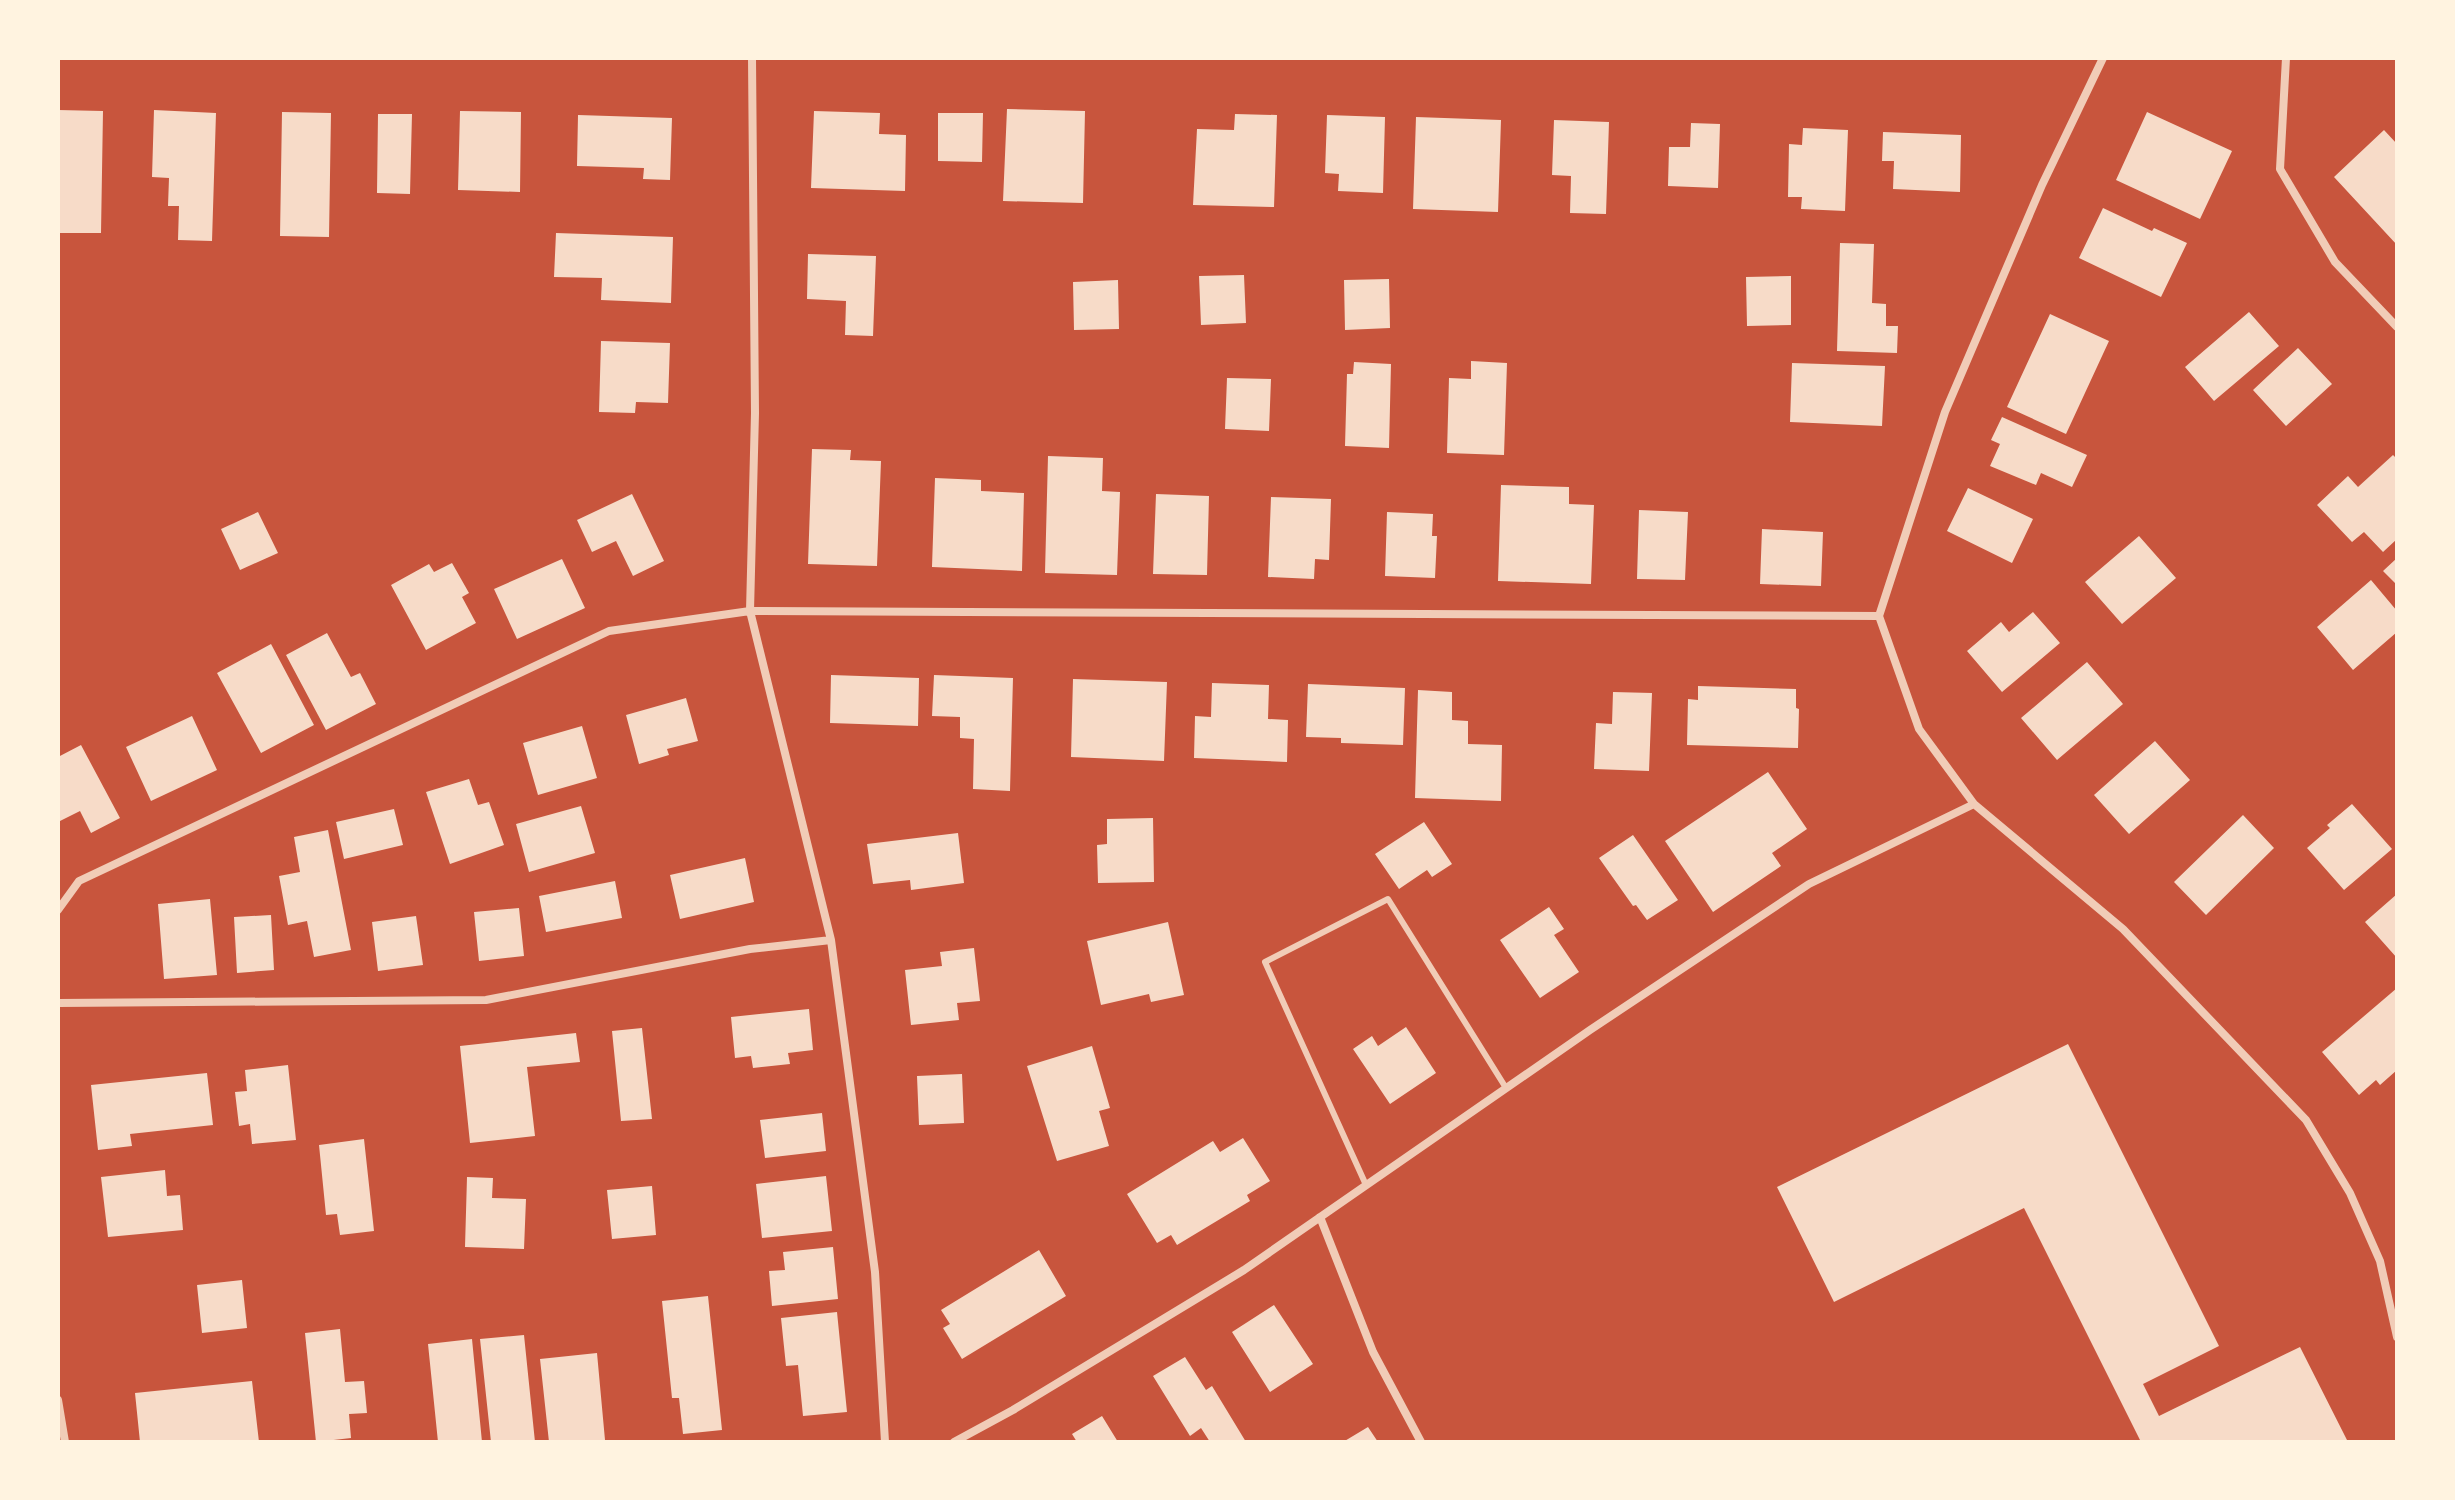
<svg xmlns="http://www.w3.org/2000/svg" width="2455" height="1500" font-family="'IBM Plex Sans',sans-serif">
<rect width="100%" height="100%" fill="#c8553d"/>
<path fill="#f7dbc8" d="M1007,109l78,2 -2,92 -80,-2z
M58,110l45,1 -2,122h-43z
M154,110l62,3 -4,128 -34,-1 1,-34h-11l1,-28 -17,-1z
M460,111l61,1 -1,80 -62,-2z
M814,111l66,2 -1,21 27,1 -1,56 -94,-3z
M282,112l49,1 -2,124 -49,-1z
M2147,112l85,39 -32,68 -84,-39z
M938,113h45l-1,49 -44,-1z
M378,114h34l-2,80 -33,-1z
M1235,114l42,1 -3,92 -81,-2 4,-76 37,1z
M578,115l94,3 -2,62 -27,-1 1,-11 -67,-2z
M1327,115l58,2 -2,76 -45,-2 1,-17 -14,-1z
M1416,117l85,3 -3,92 -85,-3z
M1554,120l55,2 -3,92 -36,-1 1,-37 -19,-1z
M1691,123l29,1 -2,64 -50,-2 1,-39h21z
M1803,128l45,2 -3,81 -44,-2 1,-12h-14l1,-53 13,1z
M2384,130l13,14v101l-63,-68z
M1883,132l78,3 -1,57 -67,-3 1,-28h-12z
M2103,208l49,23 2,-3 33,15 -26,54 -82,-39z
M556,233l117,4 -2,66 -70,-3 1,-22 -48,-1z
M1840,243l34,1 -2,59 14,1v22h12l-1,27 -60,-2z
M808,254l68,2 -3,80 -28,-1 1,-34 -39,-2z
M1244,275l2,48 -45,2 -2,-49z
M1791,276v49l-44,1 -1,-49z
M1389,279l1,49 -45,2 -1,-50z
M1118,280l1,49 -45,1 -1,-48z
M2249,312l30,34 -65,55 -29,-34z
M2050,314l59,27 -43,93 -59,-27z
M601,341l69,2 -2,60 -32,-1 -1,11 -36,-1z
M2298,348l34,36 -46,42 -33,-36z
M1471,361l36,2 -3,92 -57,-2 2,-75 22,1z
M1354,362l37,2 -2,84 -44,-2 2,-72h6z
M1792,363l93,3 -3,60 -92,-4z
M1227,378l44,1 -2,52 -44,-2z
M2002,417l85,38 -15,32 -31,-14 -5,12 -46,-19 10,-22 -9,-4z
M812,449l39,1 -1,10 31,1 -4,105 -69,-2z
M2393,455l4,4v80l-14,13 -19,-20 -12,10 -35,-37 31,-29 10,11z
M1048,456l55,2 -1,33 18,1 -3,83 -72,-2z
M935,478l46,2v11l43,2 -2,78 -90,-4z
M1501,485l68,2v17l25,1 -3,79 -93,-3z
M1968,488l65,31 -21,44 -65,-32z
M632,494l32,67 -31,15 -17,-35 -24,11 -15,-32z
M1156,494l53,2 -2,79 -54,-1z
M1271,497l60,2 -2,61 -14,-1 -1,20 -46,-2z
M1639,510l49,2 -3,68 -48,-1z
M258,512l20,41 -38,17 -19,-41z
M1387,512l46,2 -1,22h5l-2,42 -50,-2z
M1762,529l61,3 -2,54 -61,-2z
M2139,536l37,42 -54,46 -37,-42z
M2397,558v27l-14,-14z
M562,559l23,49 -68,31 -23,-50z
M452,563l17,30 -7,4 14,26 -50,27 -35,-65 38,-21 5,8z
M2371,580l26,31v21l-44,38 -36,-43z
M2033,612l27,31 -58,49 -35,-41 34,-29 8,10z
M327,633l24,44 9,-4 16,31 -50,26 -40,-75z
M271,644l43,81 -53,28 -44,-80z
M2087,662l36,42 -66,56 -36,-42z
M831,675l88,3 -1,48 -88,-3z
M934,675l79,3 -3,113 -37,-2 1,-50 -14,-1v-21l-28,-1z
M1073,679l94,3 -3,79 -93,-4z
M1212,683l57,2 -1,34 20,1 -1,42 -93,-4 1,-42 16,1z
M1308,684l97,4 -2,57 -62,-2v-5l-35,-1z
M1698,686l98,3v19l3,1 -1,39 -111,-3 1,-46 10,1z
M1418,690l34,2v28l16,1v23l34,1 -1,56 -86,-3z
M1613,692l39,1 -3,78 -55,-2 2,-46 16,1z
M686,698l12,43 -31,8 2,6 -30,9 -13,-49z
M192,716l25,54 -66,31 -25,-54z
M582,726l15,52 -59,17 -15,-52z
M2155,741l35,39 -61,54 -35,-39z
M81,745l39,73 -29,15 -11,-22 -22,11v-65z
M1768,772l39,57 -35,24 9,13 -68,46 -48,-71z
M469,779l9,26 11,-3 15,43 -54,19 -24,-72z
M2352,804l40,45 -48,41 -37,-42 23,-20 -3,-3z
M581,806l14,47 -66,19 -13,-48z
M394,809l9,36 -59,14 -8,-37z
M2243,815l31,33 -68,67 -32,-33z
M1153,818l1,64 -56,1 -1,-38 10,-1v-25z
M1424,822l28,42 -20,13 -5,-7 -28,19 -24,-35z
M328,830l23,120 -37,7 -7,-36 -19,4 -9,-49 21,-4 -6,-35z
M958,833l6,50 -53,7 -1,-10 -37,4 -6,-40z
M1633,835l45,65 -31,20 -11,-15 -3,1 -34,-48z
M745,858l9,44 -74,17 -10,-44z
M615,881l7,37 -76,14 -7,-36z
M2397,894v64l-32,-36z
M210,899l7,76 -53,4 -6,-75z
M1549,907l15,22 -10,6 25,37 -39,26 -40,-58z
M519,908l5,48 -45,5 -5,-49z
M271,915l3,55 -37,3 -3,-56z
M416,916l7,49 -45,6 -6,-49z
M1168,922l16,73 -33,7 -2,-8 -48,11 -14,-64z
M974,948l6,53 -23,2 2,17 -48,5 -6,-55 37,-4 -2,-14z
M2397,988v82l-17,15 -4,-5 -17,15 -37,-43z
M809,1009l4,41 -25,3 2,11 -37,4 -2,-12 -16,2 -4,-41z
M1406,1027l30,46 -46,31 -37,-55 19,-13 6,10z
M642,1028l10,91 -31,2 -9,-90z
M576,1033l4,29 -53,5 8,69 -65,7 -10,-97z
M2068,1044l151,302 -76,38 16,32 141,-69 48,95h-207l-117,-234 -190,94 -57,-115z
M1092,1046l18,62 -11,3 10,35 -52,15 -30,-95z
M288,1065l8,75 -44,4 -2,-20 -11,2 -4,-34 12,-1 -2,-21z
M207,1073l6,52 -83,9 2,12 -34,4 -7,-65z
M962,1074l2,49 -45,2 -2,-49z
M822,1113l4,38 -61,7 -5,-38z
M1243,1138l27,43 -23,14 3,6 -73,44 -6,-10 -14,8 -30,-49 86,-53 7,11z
M364,1139l10,92 -34,4 -3,-21 -11,1 -7,-70z
M165,1170l2,26 13,-1 3,35 -75,7 -7,-60z
M826,1176l6,55 -70,7 -6,-54z
M467,1177l26,1 -1,20 34,1 -2,50 -59,-2z
M652,1186l4,49 -44,4 -5,-49z
M833,1247l5,52 -66,7 -3,-35 16,-1 -2,-18z
M1039,1250l27,46 -104,63 -19,-31 7,-4 -9,-14z
M242,1280l5,48 -45,5 -5,-48z
M708,1296l14,134 -39,4 -4,-36h-7l-10,-97z
M1274,1305l39,59 -43,28 -38,-60z
M837,1312l10,100 -44,4 -5,-51 -12,1 -5,-48z
M340,1329l5,53 19,-1 3,32 -18,1 2,24 -35,4 -11,-109z
M524,1335l11,107h-44l-11,-103z
M472,1339l10,103h-44l-10,-98z
M597,1353l8,87 -56,2 -9,-83z
M1185,1357l21,33 6,-4 34,56h-36l-9,-14 -11,8 -37,-60z
M252,1381l7,61h-119l-5,-49z
M1102,1416l16,26h-41l-5,-8z
M1368,1427l10,15h-35z"/>
<g fill="none" stroke-linecap="round" stroke-linejoin="round">
<path stroke="#f1ccb7" stroke-width="6" d="M1366,1185l-101,-223 123,-63 118,189"/>
<path stroke="#f1ccb7" stroke-width="8" d="M752,58l3,355 -5,198 81,329 44,332 10,170
M2286,58l-6,111 55,93 62,65
M1879,616l66,-204 97,-227 61,-127
M58,910l21,-29 530,-250 141,-20 1129,5 40,113 55,75 149,125 183,191 44,73 30,68 17,76
M58,1003l428,-3 264,-51 81,-9
M1320,1217l53,135 48,90
M58,1400l7,42
M954,1442l59,-32 231,-140 346,-240 219,-146 165,-80"/>
</g>
<rect width="2455" height="1500" fill="none" stroke="#fff3e0" stroke-width="120"/>
</svg>
